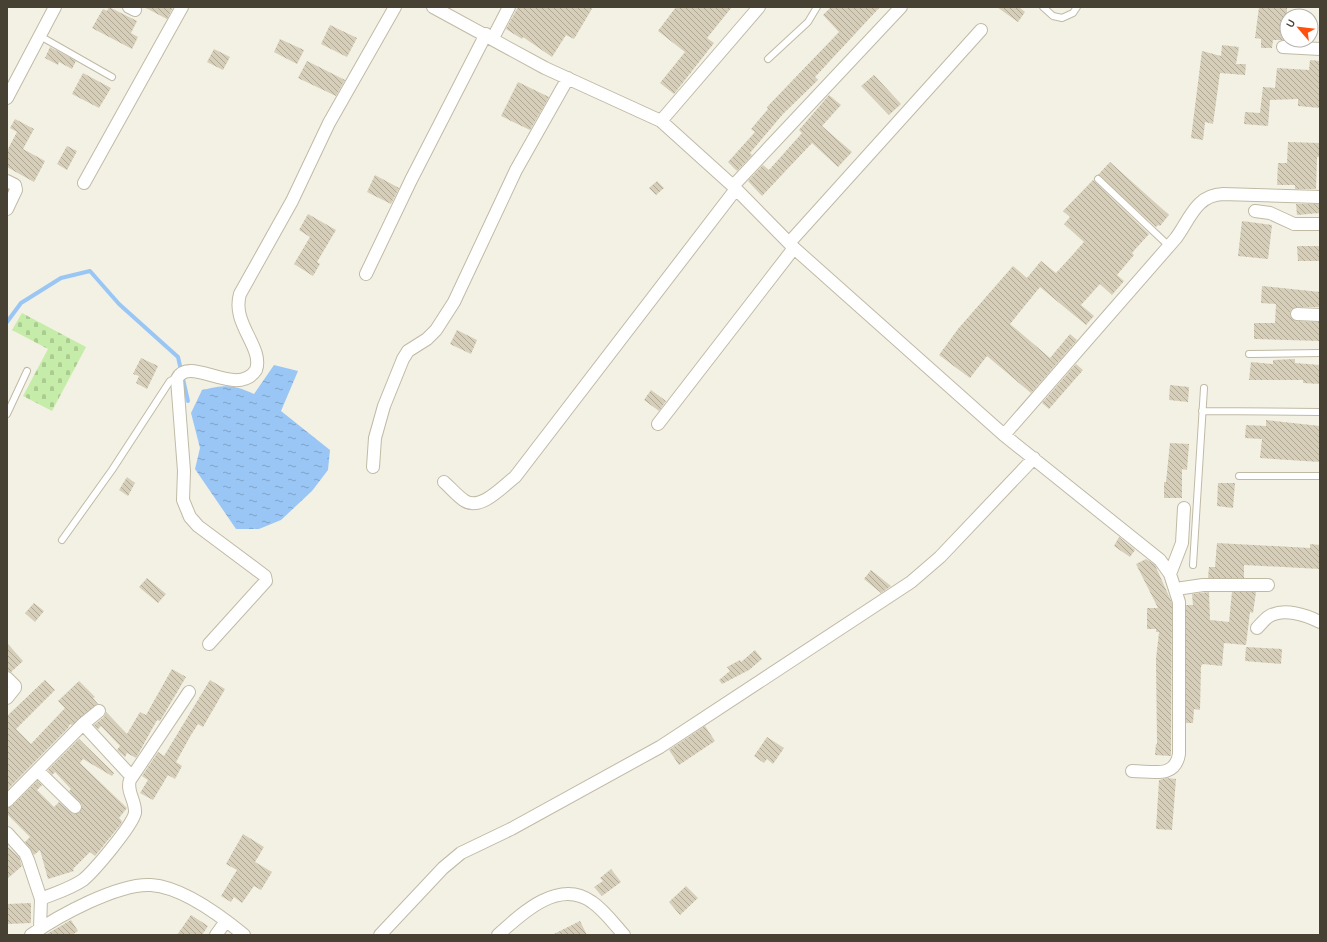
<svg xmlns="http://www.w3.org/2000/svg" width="1327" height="942" font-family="Karla,sans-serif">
<defs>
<pattern id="cemetery-stones" width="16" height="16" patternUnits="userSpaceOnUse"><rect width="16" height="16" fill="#c5eca8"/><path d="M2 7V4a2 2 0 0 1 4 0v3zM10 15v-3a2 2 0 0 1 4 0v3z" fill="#abcc91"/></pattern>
<pattern id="water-ripples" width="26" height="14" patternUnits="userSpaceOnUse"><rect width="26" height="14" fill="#9ac6f6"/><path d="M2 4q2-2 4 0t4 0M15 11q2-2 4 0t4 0" fill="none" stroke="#7fa2c8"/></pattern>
<pattern id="building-back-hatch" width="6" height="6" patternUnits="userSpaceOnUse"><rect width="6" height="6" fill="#d6ceb8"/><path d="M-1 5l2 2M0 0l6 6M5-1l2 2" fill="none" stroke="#afa996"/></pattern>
</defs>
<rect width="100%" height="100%" fill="#f3f1e4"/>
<path fill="url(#cemetery-stones)" d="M22,313l64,34 -34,64 -29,-15 25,-47 -36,-19z"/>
<path fill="url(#water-ripples)" d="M274,365l24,6 -17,40 49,39 -2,20 -16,21 -31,29 -22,9h-23l-41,-60 5,-21 -9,-35 11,-23c23,-5 30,-6 52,4z"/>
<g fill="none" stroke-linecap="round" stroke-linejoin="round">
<path stroke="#9ac6f6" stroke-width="4" d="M7,322l14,-19 40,-25 29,-7 29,33 59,53 10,44"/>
</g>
<path fill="url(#building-back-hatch)" d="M109,7l28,14 -6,12 7,4 -6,12 -40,-21 11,-19 4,2z
M144,7h29l-6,12z
M518,7h75l-19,32 -8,-4 -14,22 -29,-20 -1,2 -16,-10z
M676,7h56l-25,31 7,5 -40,51 -14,-11 25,-31 -27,-21z
M831,7h49l-65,70 3,3 -35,34 -33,39 2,2 -15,16 -9,-9 27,-30 -4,-3 17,-20 -1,-2 72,-75 -16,-17z
M997,7h22l6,5 -7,10z
M1259,7h28v33h-14l-1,8h-11v-9l-6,-1z
M330,25l27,13 -10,19 -26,-13z
M280,39l24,11 -7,14 -23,-12z
M1222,45l17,2 -3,17h10l-1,11 -25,-2 -7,51 -8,-2 -2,18 -12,-2 11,-87 19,5z
M50,47l26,14 -4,8 -13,-7 -1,3 -13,-7z
M214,49l16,8 -7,13 -16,-8z
M1310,60l10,1v47l-22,-2v-7l-28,1 -2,26 -24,-2 1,-12 15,1 3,-26 12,1 2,-20 32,2z
M307,61l38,19 -9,16 -38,-18z
M83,73l28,15 -12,20 -27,-14z
M874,75l27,29 -12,11 -28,-29z
M518,82l31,15 -19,33 -29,-14z
M829,95l12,10 -19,21 30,26 -14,15 -26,-24 -50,53 -14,-15 15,-16 6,5 33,-37 -3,-3z
M15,119l19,10 -11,20 22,12 -11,21 -27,-15v-16l10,-19 -7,-4z
M1288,142l32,1v14h-3l-1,32h-21v-4h-18l1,-22h9z
M67,146l10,5 -10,19 -10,-6z
M1110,162l59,53 -9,11 -2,-1 -2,2 -58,-52z
M375,175l24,13 -8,16 -24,-12z
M1093,180l56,54 -17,19 2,2 -17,20 7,6 -12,14 -12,-11 -19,21 13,11 -8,9 -46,-38 -30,37 40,34 20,-24 7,6 -46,53 -44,-37 -17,22 -31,-23 19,-26 55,-63 14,12 14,-17 15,12 12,-13 16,-18 -20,-18 6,-7 -7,-6z
M657,181l7,7 -8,7 -7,-7z
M1296,204h24v9l-23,2z
M308,214l28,16 -19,32 3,2 -7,12 -19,-12 16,-27 -11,-7z
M1242,221l30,4 -4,34 -30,-3z
M1297,246h23v15h-22z
M1262,286l58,6v15h-23l-6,3 -1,4 1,4 5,3 24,1v19l-66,-2v-16h21l1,-19 -15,-1z
M457,330l20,10 -6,14 -21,-10z
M141,358l17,8 -11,23 -11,-6 3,-7 -6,-2z
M1295,359v4l25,2v19l-17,-1v-3h-54l2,-18 22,2v-4z
M1076,364l7,6 -34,39 -7,-6z
M1170,385l19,2 -1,15 -19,-2z
M651,390l15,11 -7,10 -15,-11z
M1266,420l54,6v36l-60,-4 2,-19 -17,-1 1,-13 20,1z
M1170,443l19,1 -2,26 -5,-1v29h-18v-16h2z
M127,477l8,6 -7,13 -9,-6z
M1218,483h17l-2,25 -16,-2z
M1119,537l16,13 -5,7 -16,-11z
M1217,543l93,5v-4l10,1v24l-76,-4v13h-36l1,-11h6z
M1146,559l9,6 17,38 -1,153 -16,-1 1,-11h1l-1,-85 3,-27h-3v-3h-9v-21h11l-22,-44z
M871,570l20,16 -10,7 -17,-14z
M147,578l19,16 -8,9 -19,-16z
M1209,592l1,28 19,2 3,-30h24l-3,21 -3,-1 -4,33 -22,-2 -2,23 -19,-2 -2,2 -1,44 -6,-1 -1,14h-7v-118h7l-1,-11z
M34,603l10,8 -9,11 -10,-9z
M7,643l16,18 -12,11 -4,-1z
M1246,647l36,2 -1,15 -36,-3z
M755,650l7,9 -13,11 -27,14 -3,-4 11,-9 -3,-4 13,-7 1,2z
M172,669l14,8 -26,44 -3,-1 -21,38 -9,-5 -2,4 -8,-7 3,-4 -19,-20 -3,3 -4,-4 10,-8 2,-5 21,22 13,-22 6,3z
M45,680l10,10 -39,39 15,15 34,-36 -7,-7 21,-20 16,16 -2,1 5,6 -26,21 -2,-1 -2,4 -61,62v-74z
M210,680l15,9 -22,38 -5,-3 -7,11 -15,27 6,4 -7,13 -7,-4 -15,25 -13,-7 8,-13 -6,-4 16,-24 6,4z
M705,726l10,15 -36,24 -10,-15z
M767,737l17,11 -11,16 -6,-5 -3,4 -10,-7z
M79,739l35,34 -2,3 -29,-17 -3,4 47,45 -8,10 3,3 -1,3 -26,32 -5,-4 -17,17 1,2 -26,8 -8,-29 -6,5 -9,-13 5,-5 -23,-23v-6l5,-2 25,-25 5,4 -5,5 17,17 5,-5 14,12 7,-2 2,-7 -13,-14 2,-2 -16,-17 -3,3 -4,-5z
M1167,778l9,1 -4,51 -16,-1 3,-49z
M243,834l21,13 -9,15 17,10 -11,18 -7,-4 -12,17 -8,-6 -3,5 -10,-6 16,-26 -11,-6z
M7,846l12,11 3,9 -15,13z
M611,869l10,13 -19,14 -8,-9 9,-6 -3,-3z
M686,886l12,12 -18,17 -11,-13z
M31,903v20l-24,1v-20z
M191,915l17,11 -6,9h-25z
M71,920l7,11 -6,4h-27z
M580,921l7,14h-35z"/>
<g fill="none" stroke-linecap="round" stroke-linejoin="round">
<defs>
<path id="service" d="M1043,7l10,9 9,2 11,-5 4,-6
M40,36l72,41
M768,59l40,-37 9,-15
M1098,179l71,67
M1249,354l71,-1
M1202,411l118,1
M7,414l20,-43
M1239,476h81
M62,540l50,-70 58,-89 8,-4
M1193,565l11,-177"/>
<path id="minor" d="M129,7l6,3
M433,7l112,61 116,53 72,65 61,62 210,187 156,125 10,14 9,28v152c-4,25 -27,17 -47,17
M493,38l16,-31
M1283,47l37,2
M7,98l48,-91
M661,121l98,-114
M7,181l8,4 1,5 -9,19
M84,183l98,-176
M733,186l168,-179
M1255,211l15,2 24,11h26
M789,243l192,-213
M366,274l45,-94 75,-146
M1297,314l23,1
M658,424l136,-176
M1004,435l172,-197c14,-19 20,-43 47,-44l97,3
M373,467l2,-29 9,-32 19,-47 5,-8 19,-12 9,-9 18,-28 62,-132 52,-92
M444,482c7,6 13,14 21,19 16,10 38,-15 50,-24l221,-288
M1170,574l12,-31 2,-35
M1176,589l27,-4h65
M1257,628c4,-4 7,-8 11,-11 15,-10 38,-2 52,5
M209,644l57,-63 -1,-5 -67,-50 -8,-9 -7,-17 1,-29 -7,-92c12,-25 60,20 79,-9 8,-23 -25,-46 -16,-76l52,-93 37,-78 66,-116
M7,678l8,8v2l-8,10
M83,724l49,53
M38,771l37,36
M7,801l76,-77 16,-13
M7,833l18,20 3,7 13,39 -1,29
M41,899c14,-6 29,-10 42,-19 11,-9 49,-54 52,-67 1,-12 -9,-22 -5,-33l59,-88
M31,935c27,-19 87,-52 120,-50 31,2 70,31 93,50
M216,935l10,-14
M380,935l63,-67 18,-15 50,-24 149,-82 251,-165 29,-25 94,-99
M498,935c24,-22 61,-57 94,-33 12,8 22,22 32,33"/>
</defs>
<use href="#service" stroke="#c0baa5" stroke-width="8"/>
<use href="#minor" stroke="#c0baa5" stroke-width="14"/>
<use href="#service" stroke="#fff" stroke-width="6"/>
<use href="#minor" stroke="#fff" stroke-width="12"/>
</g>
<rect width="1327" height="942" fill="none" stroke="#464133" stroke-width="16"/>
<g transform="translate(1299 28) rotate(298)"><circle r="19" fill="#ffffff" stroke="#b5b3ad"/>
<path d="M0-3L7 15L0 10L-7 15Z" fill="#ff500f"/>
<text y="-6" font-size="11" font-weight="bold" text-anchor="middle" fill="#464133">U</text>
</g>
</svg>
